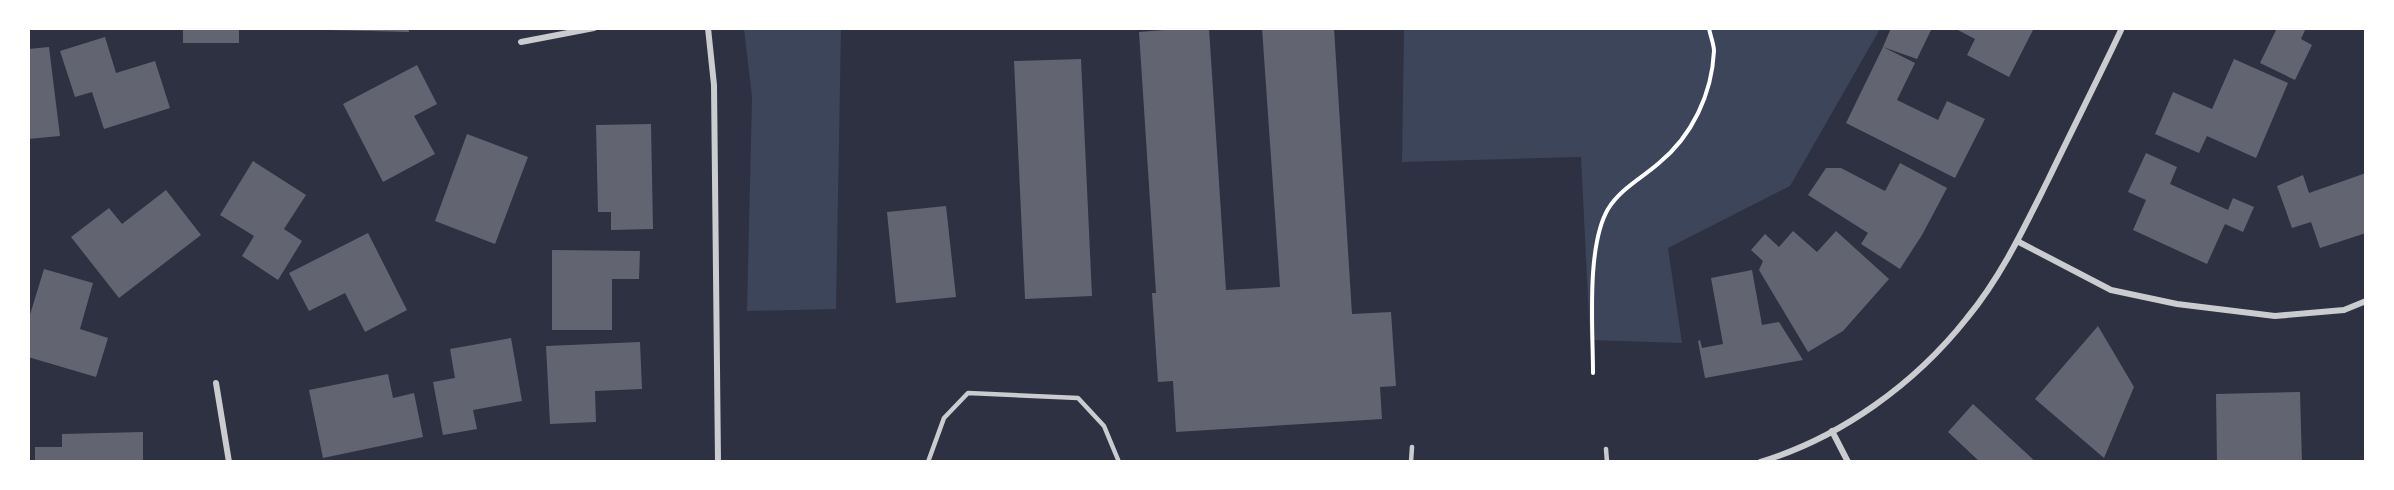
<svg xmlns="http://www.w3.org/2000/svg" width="2394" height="490" font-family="Figtree,sans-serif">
<rect width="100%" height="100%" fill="#2d3142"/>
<path fill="#3c4559" d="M744,29h97l-5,280 -89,2 5,-214z
M1404,29h476l-90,157 -122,62 14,95 -92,-3 -9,-183 -179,5z"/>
<path fill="#626471" d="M183,28h56v15h-56z
M326,28h83v4l-83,-2z
M1189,28h20l17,262 54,-3 -18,-259h72l18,286 39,-2 5,74 -16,1 2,32 -206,13 -3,-51 -15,1 -6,-89h4l-17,-261z
M1891,28h41l-15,31 -34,-12z
M1954,28h80l-25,49 -42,-22 8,-16z
M2277,28h29l-5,11 11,6 -17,35 -35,-17z
M105,37l11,36 39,-12 15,47 -66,21 -12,-37 -17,5 -15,-46z
M49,47l11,89 -32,3v-90z
M1883,47l32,16 -18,37 41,20 9,-19 38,18 -30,59 -109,-55z
M1081,59l11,237 -67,3 -11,-238z
M2234,59l54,24 -32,75 -49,-22 -8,17 -44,-19 18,-42 39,17z
M417,65l20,39 -23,12 21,38 -52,28 -40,-78z
M651,124l2,105 -42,1v-18h-13l-2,-87z
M467,134l61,23 -33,87 -60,-23z
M2146,153l31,14 -7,17 58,26 5,-12 21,9 -11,25 -18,-8 -18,40 -74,-34 13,-30 -18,-8z
M253,161l53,34 -22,34 18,12 -24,39 -36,-24 12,-20 -34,-21z
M1900,163l47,25 -25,47 -22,34 -39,-25 7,-11 -60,-38 18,-27h15l44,23z
M2366,173v60l-46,15 -9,-26 -19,6 -15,-42 26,-11 6,18z
M166,190l35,45 -82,63 -48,-61 38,-29 13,16z
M946,206l10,91 -60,6 -9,-91z
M1793,231l24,21 19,-21 53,48 -46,52 -35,21 -49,-82 4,-9 -12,-11 14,-16 14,13z
M368,233l39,77 -42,22 -20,-39 -36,18 -20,-38z
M552,250l88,1 -1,28h-27v51h-60z
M44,269l49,14 -13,46 28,9 -12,39 -68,-20v-36z
M1752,270l10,55 17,-3 24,38 -98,18 -7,-37 2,-1 2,8 21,-4 -12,-66z
M2098,326l36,61 -30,71 -69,-59z
M511,338l11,63 -49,9 4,19 -34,6 -10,-53 22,-4 -5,-29z
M640,342l2,47 -47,2 1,31 -46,2 -4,-78z
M388,374l5,24 21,-5 9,44 -100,21 -14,-68z
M2300,392l2,70h-85l-1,-68z
M1973,404l63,58h-56l-32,-30z
M143,432v30h-108v-15h27v-13z"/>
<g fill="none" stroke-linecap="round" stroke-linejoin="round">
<path stroke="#fff" stroke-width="4" d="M1593,373c0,-44 -7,-126 15,-164 12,-20 34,-31 51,-46 33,-27 53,-69 55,-112 0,-7 -4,-16 -5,-23"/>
<path stroke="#caccd0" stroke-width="4.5" d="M1606,449l1,13
M928,462l16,-44 24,-25 110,5 26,28 15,36
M1411,462l1,-15"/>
<path stroke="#caccd0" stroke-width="6" d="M708,28l6,57 4,377
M521,42l73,-14
M2017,241l94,49 66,14 98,12 69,-6 22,-9
M216,383l13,79
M1832,431l16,31
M1760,462c80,-24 155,-78 207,-144 34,-41 57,-90 81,-138 24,-50 50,-101 74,-152"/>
</g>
<rect width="2394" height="490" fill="none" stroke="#ffffff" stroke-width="60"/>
</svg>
